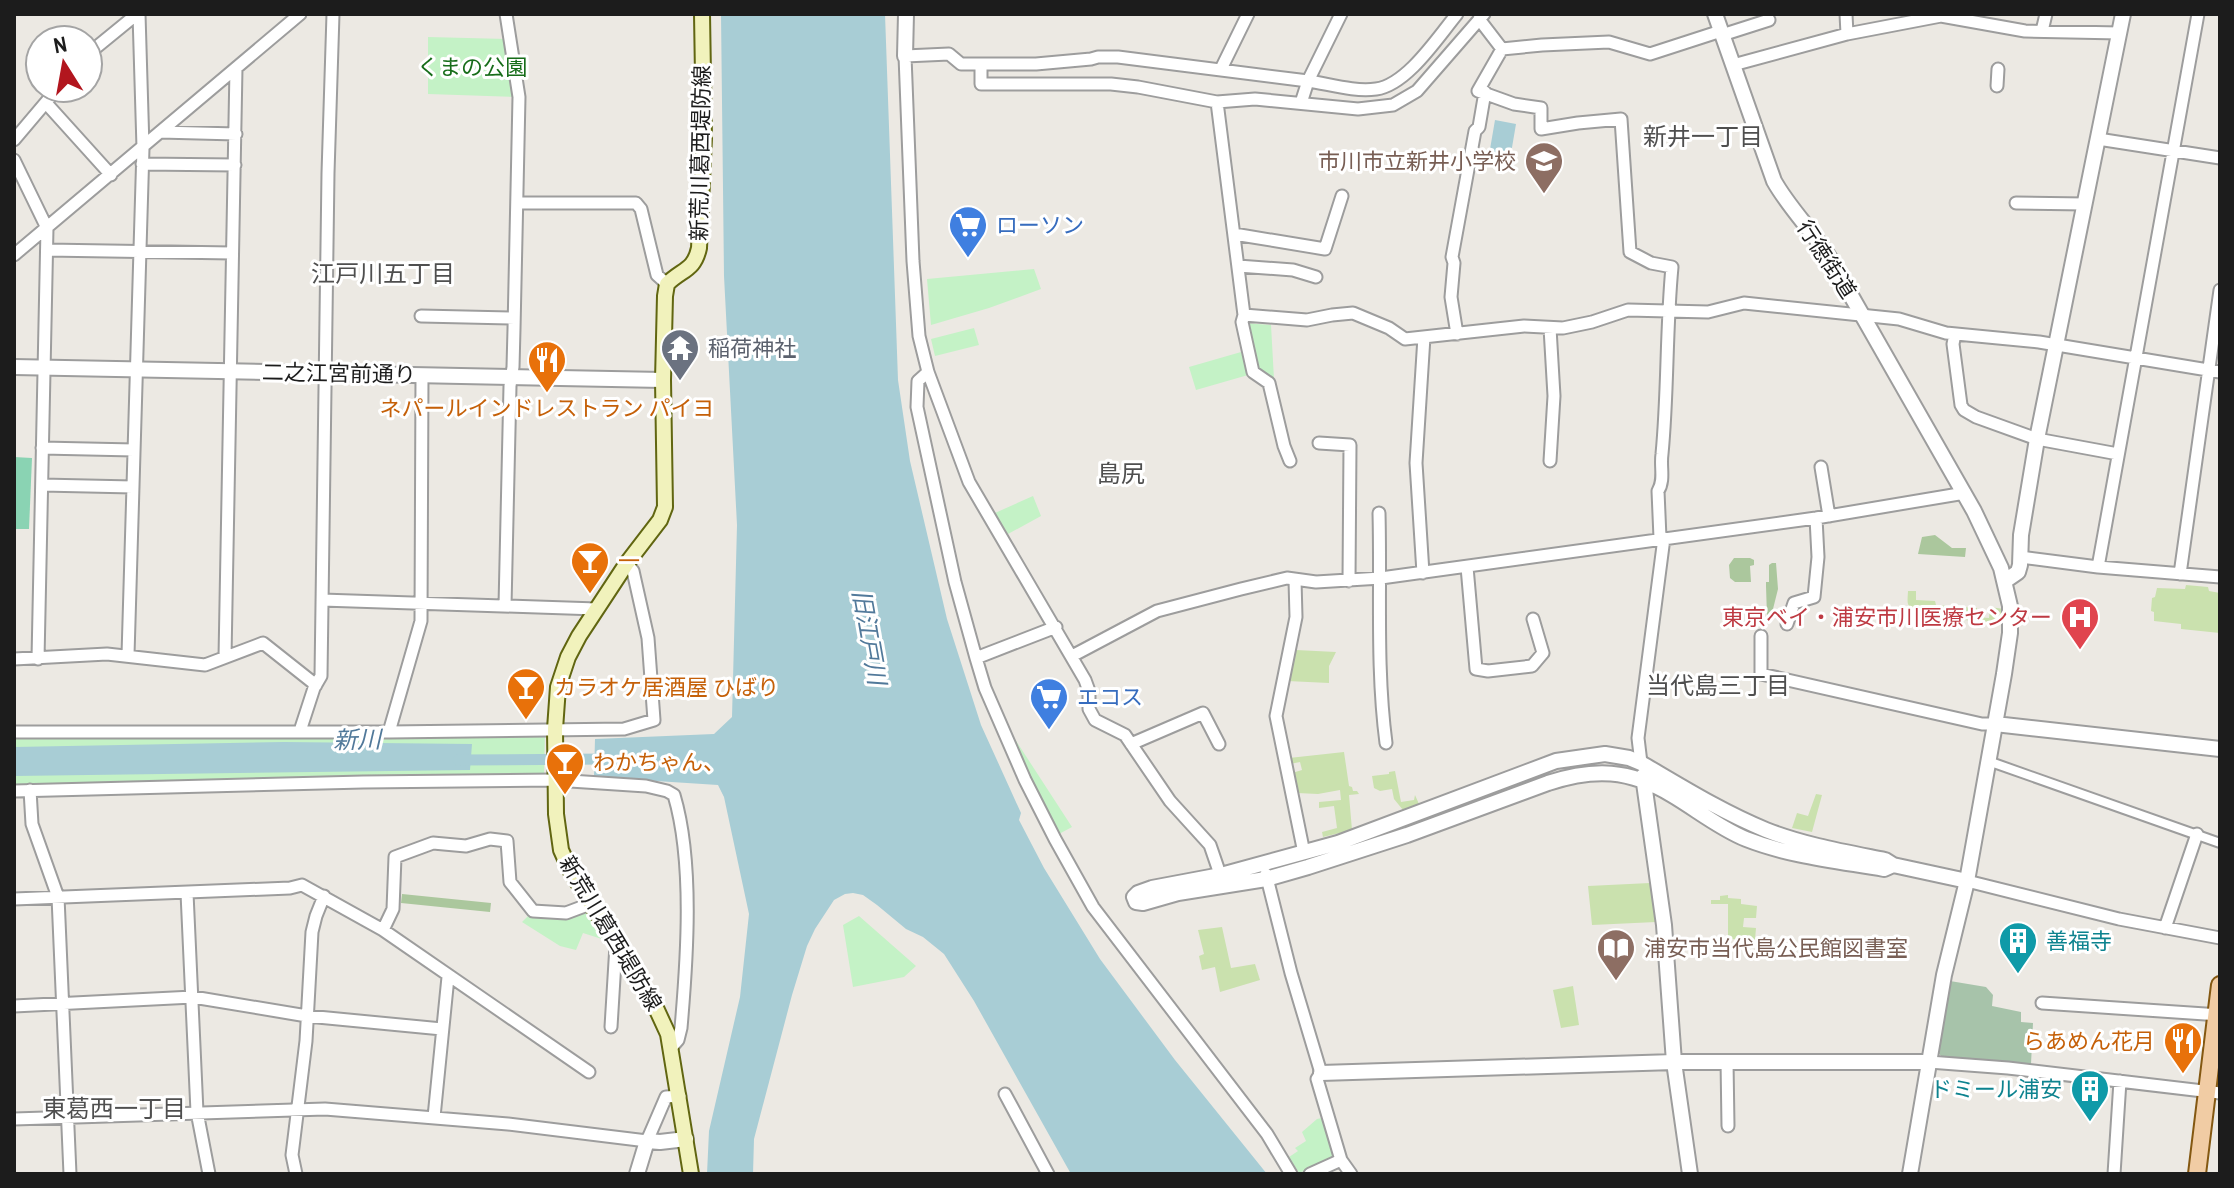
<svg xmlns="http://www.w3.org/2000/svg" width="2234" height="1188" font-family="'Archivo Narrow','Noto Sans JP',sans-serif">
<rect width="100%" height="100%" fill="#ece9e3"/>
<path fill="#cae1ae" d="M2186,585l22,2 1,4 11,2v40l-39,-4v-5l-27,-3v-9l-3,-1 1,-13 3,-1 2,-9 28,1z
M1908,591h8v9l19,1 1,4 41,3v9l12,1 1,-11 14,2 -1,14c-17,-2 -89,-3 -95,-19 -1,-3 0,-10 0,-13z
M1296,650l40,2 -7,14v17l-42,-2z
M1344,752l5,34 3,1 1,4h4l2,3 -10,1 3,35 -29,7 -1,-5 15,-4 -3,-22 -15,2v-6l22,-2 -1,-10 -22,4 -21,-1 -5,-20 10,-3 -2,-8 -10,2 -1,-6z
M1395,771l6,31 13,-2 1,-5 4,9 -16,6 -9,-11 -2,-10 -12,2 -6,-3 -2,-12 17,-2v-2z
M1816,794l6,1 -10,37 -20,-4 5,-15 11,3z
M1650,883l6,39 -64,3 -4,-39z
M1728,895v3l13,1v5l16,2 -1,12h-12l-1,9 13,1 -1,12 -27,-1v-35h-17v-4h9v-4z
M1222,927l9,41 24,-4 5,16 -40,12 -5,-25 -13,3 -3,-14 5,-2 -6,-24z
M1573,986l6,39 -18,3 -8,-38z"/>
<path fill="#abc79d" d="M1935,535l17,13h14l-1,9 -47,-3 4,-17z
M1734,558h16l4,2v5l-4,1 1,16h-16l-5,-4 -1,-13z
M1772,563h4l2,26 -7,28 -4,-1 -1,-30v-4h3v-17z
M402,894l89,9 -1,9 -89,-9z"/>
<path fill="#a7c3aa" d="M1950,981l36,6 7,8 -1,11 29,6v10l12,1 -2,41 -90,-8 -5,-6z"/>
<path fill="#c4f2c6" d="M428,37l79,2 8,58 -87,-3z
M1034,269l7,20 -52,19 -58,17 -4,-46z
M1245,323l26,2 3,54 -17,-12z
M974,328l5,17 -44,11 -4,-17z
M1241,352l7,23 -52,15 -7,-23z
M1033,496l8,20 -33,18 -13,-21z
M1009,730l63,97 -15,8 -37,-78z
M545,733l-1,43 -530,10v-52z
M586,912l3,2 16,26 -22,-7 -7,17 -16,-4 -38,-24 6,-6 39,2z
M859,916l57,50 -12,11 -51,10 -10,-62z
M1322,1118l13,40 -36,15 -10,-16 9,-6 -3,-3 11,-7 -4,-9 15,-13z"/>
<path fill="#8ad3b3" d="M14,457l18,1 -3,71h-15z"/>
<path fill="#a8cdd5" d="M721,14h164l13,366 12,81 37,158 34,106 40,88 -2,7 25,48 56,91 75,101 92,114h-196l-97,-173 -30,-47 -21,-17 -17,-8 -29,-24 -14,-10 -10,-2 -8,1 -11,6 -19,29 -8,17 -15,49 -38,144 -1,35h-46l2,-43 31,-134 9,-83 -25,-117 -6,-12 -124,-8 1,-38 119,-5 18,-17 5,-192 -13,-249z
M1495,120l21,4 -7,41 -21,-4z
M284,742l188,2 -2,26 -456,6v-29z"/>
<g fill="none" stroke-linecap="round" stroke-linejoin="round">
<path stroke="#a8cdd5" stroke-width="11" d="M458,760l150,-1"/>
<defs>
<path id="pedestrian" d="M1988,761l232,82"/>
<path id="minor" d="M1846,14l1,20
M1479,19l23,30 40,-4 67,-3 41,12 71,-23
M2042,31l4,-17
M1722,35l47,-15
M1502,49l-24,42 36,13 27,4v21l37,-6 43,-4 9,133 21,11 21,4c-6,63 -4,125 -10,187 -2,13 3,26 -4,37l2,47
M88,54l49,-40
M981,64v20h130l27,3 79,15 27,213 63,5 25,-5 21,-2 36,15 16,11 119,-13 39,2 29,-6 36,-12 80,2 36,-9 155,16 47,14 93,9 181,30
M1733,65l114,-31 94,-18 84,15 95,2
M1221,69l27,-55
M1997,86l1,-17
M1217,102l38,-3 103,10 35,-4 24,-14 67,-77
M46,103l65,72
M1301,103l7,-22c21,3 46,11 68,8 31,-4 62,-52 81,-75
M160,132l76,2
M2098,139l122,19
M14,140l44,-52
M14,160l33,68 -9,431
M142,164l93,1
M517,203h119l5,6 16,66 10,9
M2016,203l69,1
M1234,234l91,15 17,-53
M47,250l185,3
M14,255l286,-241
M1238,266l55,4 23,7
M1244,315l-2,7 11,50 16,11 15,63 6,15
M421,316l93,2
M1457,334l-6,-37 3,-34 -2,-6 23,-126 4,-4 6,-35
M1955,334l-2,10 8,61 3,5 12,7 61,22 81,15
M928,372l-10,9 -1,26 38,175 21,76 9,30 40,92 30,59 38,68 174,227 24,40
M1319,443l31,2 -1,136
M42,448l92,2
M1550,461l4,-65 -4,-68
M1821,467l8,49
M42,485l91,2
M1379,513c2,77 -3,154 7,230
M2020,557l78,10 122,10
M1467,567l9,102 12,2 44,-5 11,-13 -10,-34
M2098,567l100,-553
M1423,573l-7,-110 8,-126
M2180,574l40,-284
M1295,580l1,37 -20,99 28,137
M322,600l275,9
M505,606l5,-220 3,-19 1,-38 5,-232 -13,-83
M1787,624l7,-21 20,-6 4,-40 -2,-39
M1761,636v38l221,50h13
M128,655l15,-507 -4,-134
M1072,656l85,-45 84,-22 46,-11 29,4 65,-4 435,-60 149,-25
M225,657l11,-589
M976,658l80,-31
M14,659l93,-5 98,11 58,-22 53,42
M300,731l14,-43 7,-12 7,-503 5,-159
M14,732h375l235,-3 30,-9 -6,-82 -15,-67 -6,-8
M389,732l32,-111 1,-246
M1131,744l72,-31 16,31
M1641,763l-3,-25 26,-200
M30,790l2,34 26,73 12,277
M14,791l349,-9 192,-2 91,6 21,5 7,4c20,67 13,164 7,233l-3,12 -7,8
M1266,874l25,99 30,100 -4,6 24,81 10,14
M1222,880l-12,-35 -40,-44 -45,-66 -30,-15 -6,-11v-18l-4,-11 -116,-198 -41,-110 -9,-36 -6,-75 -8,-205 44,-2 12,10h75l55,-5 7,-2h20l190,24 33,-67
M1967,881l152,38 101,19
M187,893l10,219 12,62
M14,899l276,-11 12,-3 81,45 206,142
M2165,928l32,-94
M383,930l10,-21 2,-52 38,-14 33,3 24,-7 17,2 3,41 23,29 33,2 24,-9
M2042,1003l178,12
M14,1006l179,-9 114,19 135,13
M611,1027l5,-82
M1727,1061l1,65
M1929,1062l79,6 212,25
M1005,1094l43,80
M434,1117l14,-140
M14,1119l311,-10 183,15 139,17 19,-44 14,-1
M296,1174l-4,-19 14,-114 6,-109 4,-16 8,-20
M1310,1174l31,-14
M2114,1174l6,-93"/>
<path id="tertiary" d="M1715,14l59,167c15,27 38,49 55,76l145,254 27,57 9,38v27l-6,41 -37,207 -23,94 -34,199
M905,56l1,-42
M14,367l649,13
M2005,581l13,-9 2,-7 1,-30 16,-96 86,-425
M1995,724l225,25
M1643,776l21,149 10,137 16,112
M1893,865l-9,4c-46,-8 -95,-13 -138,-30 -27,-11 -50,-30 -74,-44 -43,-26 -78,-27 -124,-12l-141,52 -99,32 -42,12 -88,14 -35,10 -7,-1 -2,-5 4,-4 14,-5 69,-13 117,-32 218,-82 49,-7 24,4 12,5c41,24 81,49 125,67 38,15 79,22 119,30l8,5 74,16
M1321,1073l353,-11h255
M637,1174l10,-33 13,1 26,-3"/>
<path id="secondary" d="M691,1174l-23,-140 -12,-26 -86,-138 -9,-20 -5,-36 -1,-85 3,-42 10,-30 11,-21 48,-73 33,-43 5,-13 -2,-127 2,-84 2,-12c15,-15 27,-13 32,-36l5,-110 -2,-124"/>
<path id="primary" d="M2197,1174l23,-189"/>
</defs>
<use href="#pedestrian" stroke="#9d9d9d" stroke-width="12"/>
<use href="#minor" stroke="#9d9d9d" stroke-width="15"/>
<use href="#tertiary" stroke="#9d9d9d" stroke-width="18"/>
<use href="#secondary" stroke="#616611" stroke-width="18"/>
<use href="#primary" stroke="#845811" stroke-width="20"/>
<use href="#pedestrian" stroke="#fff" stroke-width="8"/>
<use href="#minor" stroke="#fff" stroke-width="11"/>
<use href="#tertiary" stroke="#fff" stroke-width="14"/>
<use href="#secondary" stroke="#f1f2bc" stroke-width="14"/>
<use href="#primary" stroke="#f1cca4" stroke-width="16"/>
</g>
<defs>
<symbol id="school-pin" viewBox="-11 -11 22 30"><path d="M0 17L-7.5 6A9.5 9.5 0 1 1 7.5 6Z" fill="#8d6e63" stroke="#fff"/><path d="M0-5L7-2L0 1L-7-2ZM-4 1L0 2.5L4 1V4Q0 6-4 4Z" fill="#fff"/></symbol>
<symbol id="supermarket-pin" viewBox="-11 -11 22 30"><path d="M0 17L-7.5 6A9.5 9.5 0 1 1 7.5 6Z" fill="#3f7fe0" stroke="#fff"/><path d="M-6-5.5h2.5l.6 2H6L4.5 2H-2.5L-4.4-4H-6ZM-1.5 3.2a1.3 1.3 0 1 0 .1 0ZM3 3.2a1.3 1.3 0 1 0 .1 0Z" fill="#fff"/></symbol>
<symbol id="temple-pin" viewBox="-11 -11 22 30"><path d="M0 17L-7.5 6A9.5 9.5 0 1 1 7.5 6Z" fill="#6b7280" stroke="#fff"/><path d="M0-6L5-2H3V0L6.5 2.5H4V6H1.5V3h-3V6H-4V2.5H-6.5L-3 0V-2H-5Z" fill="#fff"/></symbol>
<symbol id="restaurant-pin" viewBox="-11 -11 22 30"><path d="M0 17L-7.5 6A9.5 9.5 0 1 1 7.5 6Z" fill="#e8710a" stroke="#fff"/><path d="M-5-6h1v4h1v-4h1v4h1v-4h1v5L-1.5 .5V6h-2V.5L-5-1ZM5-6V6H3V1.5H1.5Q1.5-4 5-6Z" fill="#fff"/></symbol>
<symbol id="bar-pin" viewBox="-11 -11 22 30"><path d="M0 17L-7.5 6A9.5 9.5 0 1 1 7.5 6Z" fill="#e8710a" stroke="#fff"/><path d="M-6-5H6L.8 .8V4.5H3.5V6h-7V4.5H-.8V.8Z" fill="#fff"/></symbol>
<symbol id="hospital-pin" viewBox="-11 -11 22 30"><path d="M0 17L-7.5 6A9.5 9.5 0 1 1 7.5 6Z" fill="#e0444e" stroke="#fff"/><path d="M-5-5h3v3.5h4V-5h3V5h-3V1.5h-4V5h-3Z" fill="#fff"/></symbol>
<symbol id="building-pin" viewBox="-11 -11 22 30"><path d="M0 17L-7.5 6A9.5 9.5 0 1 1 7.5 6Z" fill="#0f9aa8" stroke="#fff"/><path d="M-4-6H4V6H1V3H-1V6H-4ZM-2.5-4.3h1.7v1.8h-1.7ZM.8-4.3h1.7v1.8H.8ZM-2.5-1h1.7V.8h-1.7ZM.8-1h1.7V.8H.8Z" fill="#fff"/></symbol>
<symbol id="library-pin" viewBox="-11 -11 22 30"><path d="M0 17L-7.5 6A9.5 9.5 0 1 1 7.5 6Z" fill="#8d6e63" stroke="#fff"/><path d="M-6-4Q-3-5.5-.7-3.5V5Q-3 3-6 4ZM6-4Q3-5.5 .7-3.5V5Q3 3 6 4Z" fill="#fff"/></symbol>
</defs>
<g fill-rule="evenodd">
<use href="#school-pin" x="1522" y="139" width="44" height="60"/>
<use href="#supermarket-pin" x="946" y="203" width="44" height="60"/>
<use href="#temple-pin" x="658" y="326" width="44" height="60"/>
<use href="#restaurant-pin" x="525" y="338" width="44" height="60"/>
<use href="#bar-pin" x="568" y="539" width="44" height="60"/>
<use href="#hospital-pin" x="2058" y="595" width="44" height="60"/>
<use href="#bar-pin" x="504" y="665" width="44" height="60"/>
<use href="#supermarket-pin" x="1027" y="675" width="44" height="60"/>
<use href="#bar-pin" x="543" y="740" width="44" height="60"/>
<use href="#building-pin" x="1996" y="919" width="44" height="60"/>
<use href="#library-pin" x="1594" y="926" width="44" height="60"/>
<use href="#restaurant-pin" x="2161" y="1019" width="44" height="60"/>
<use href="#building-pin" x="2068" y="1067" width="44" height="60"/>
</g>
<g text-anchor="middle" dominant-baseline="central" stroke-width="6" stroke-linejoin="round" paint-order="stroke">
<g font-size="22" fill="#176d1a" stroke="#fff">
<text x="472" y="67">くまの公園</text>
</g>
<g font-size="22" fill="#1c1c1c" stroke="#fff">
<text transform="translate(700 153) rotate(-89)">新荒川葛西堤防線</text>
<text transform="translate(1827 259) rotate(57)">行徳街道</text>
<text transform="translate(339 373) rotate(1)">二之江宮前通り</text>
<text transform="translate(611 933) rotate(59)">新荒川葛西堤防線</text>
</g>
<g font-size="22" fill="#785e54" stroke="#fff" text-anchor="end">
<text x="1516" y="161">市川市立新井小学校</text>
<text x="1644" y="948" text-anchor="start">浦安市当代島公民館図書室</text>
</g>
<g font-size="22" fill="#366cbe" stroke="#fff" text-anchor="start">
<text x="996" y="225">ローソン</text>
<text x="1077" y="697">エコス</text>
</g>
<g font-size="22" fill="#5b616d" stroke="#fff" text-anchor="start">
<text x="708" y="348">稲荷神社</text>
</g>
<g font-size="22" fill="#c56008" stroke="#fff" text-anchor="start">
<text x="547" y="408" text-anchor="middle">ネパールインドレストラン パイヨ</text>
<text x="618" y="561">一</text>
<text x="554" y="687">カラオケ居酒屋 ひばり</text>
<text x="593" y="762">わかちゃん、</text>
<text x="2155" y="1041" text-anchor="end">らあめん花月</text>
</g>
<g font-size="22" fill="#be3a42" stroke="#fff" text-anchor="end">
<text x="2052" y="617">東京ベイ・浦安市川医療センター</text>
</g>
<g font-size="22" fill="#0d838f" stroke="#fff" text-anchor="start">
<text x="2046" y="941">善福寺</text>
<text x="2062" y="1089" text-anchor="end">ドミール浦安</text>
</g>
<g font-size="24" fill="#4f4f4f" stroke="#fff">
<text x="1703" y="136">新井一丁目</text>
<text x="383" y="273">江戸川五丁目</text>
<text x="1121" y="473">島尻</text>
<text x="1718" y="685">当代島三丁目</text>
<text x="114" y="1108">東葛西一丁目</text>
</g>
<g font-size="24" font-style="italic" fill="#51799a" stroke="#fff">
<text transform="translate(870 637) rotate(80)">旧江戸川</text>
<text transform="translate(357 739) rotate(-1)">新川</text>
</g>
</g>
<rect width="2234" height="1188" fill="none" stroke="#1c1c1c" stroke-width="32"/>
<g transform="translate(64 64) rotate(349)"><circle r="38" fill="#ffffff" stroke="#a4a4a4" stroke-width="2"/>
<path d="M0-6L14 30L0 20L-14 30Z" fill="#b2161e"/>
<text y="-12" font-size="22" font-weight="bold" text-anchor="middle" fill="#1c1c1c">N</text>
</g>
</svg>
